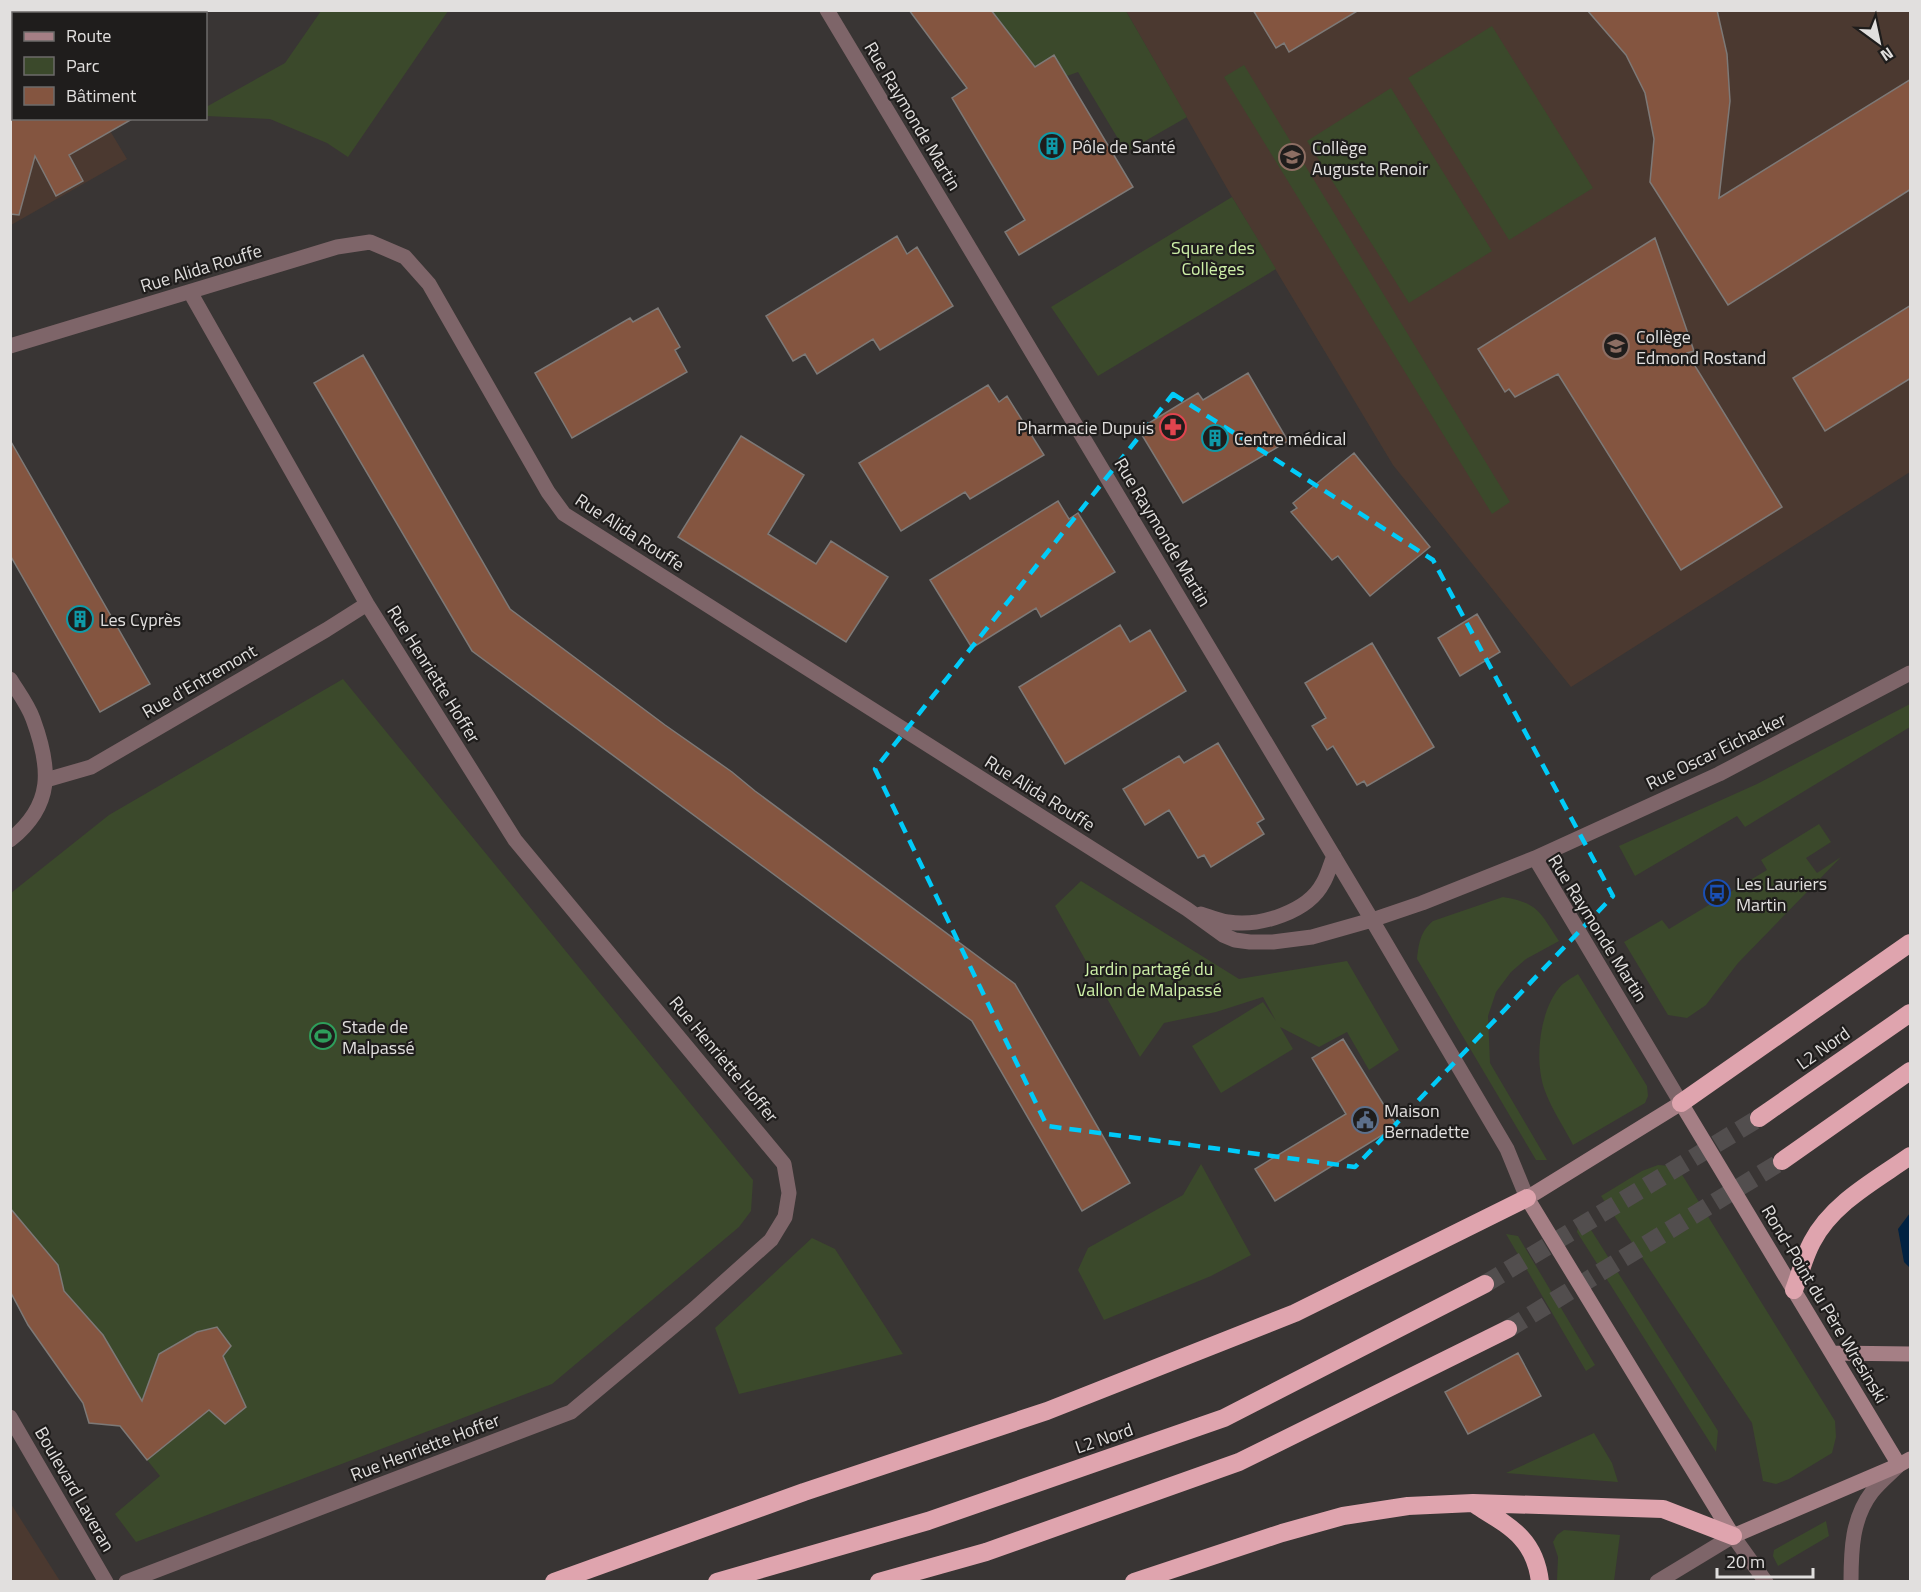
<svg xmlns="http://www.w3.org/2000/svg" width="1921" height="1592" font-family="'Titillium Web',sans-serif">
<rect width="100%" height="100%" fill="#393534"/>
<path fill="#4b3930" d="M11,11h30l2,2 -29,1v104l89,1 24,40 -116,66z
M1126,11h784v461l-339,215 -178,-222 -161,-268z
M11,1504l49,77h-49z"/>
<path fill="#3b492b" d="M321,11h127l-100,146 -21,-14 -57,-24 -64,-3v-9l79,-44z
M991,11h135l61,106 -61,35 -48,-80 -11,4 -42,-1z
M1492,26l101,162 -84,52 -101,-162z
M1244,65l266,437 -18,12 -268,-437z
M1391,88l101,163 -83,52 -102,-162z
M1232,197l44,72 -178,107 -47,-69z
M343,679l410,501 -2,31 -12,16 -187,157 -416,158 -21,-28 45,-38 -40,-50 -31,-3 -6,-20 -72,-112v-398l98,-78z
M1910,704v23l-165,100 -8,-11 -102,60 -16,-30 138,-62z
M1819,824l12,18 -25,16 11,15 24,-16 -103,106 -32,42 -19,13 -19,-3 -44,-73 38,-22 7,9 98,-59 -6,-10z
M1081,881l158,98 108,-18 52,89 -30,20 -22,-38 -28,15 -39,-20 13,22 -72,44 -29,-47 71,-44 13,19 -13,-24 -47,15 -52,11 -24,34 -85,-151z
M1503,897c36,6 37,16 56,44l-33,18 -15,13 -15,20 -8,24 2,47 57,97h-11l-119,-201c2,-16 3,-27 16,-38z
M1578,974l69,112 1,10 -3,7 -72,42c-9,-18 -21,-35 -28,-54 -11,-29 -6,-78 14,-103 5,-6 13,-10 19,-14z
M1201,1164l50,91 -40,21 -107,44 -26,-50 10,-22 95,-53z
M1658,1165l14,1 9,7 154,248 1,16 -4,16 -43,26 -13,5 -13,-3 -11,-58 -151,-227 41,-25z
M1581,1214l137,217 -2,21 -139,-220z
M1506,1234l12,2 77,129 -9,6z
M812,1238l23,11 68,105 -164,40 -24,-66z
M1594,1433l18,30 6,19 -112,-9z
M1826,1521l3,15 -51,30 -5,-10 1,-6z
M1564,1530l56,5 -6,46h-57l1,-24 -5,-15 4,-7z"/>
<path fill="#012242" d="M1910,1213v55l-6,-6 -6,-33z"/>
<path fill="#845540" stroke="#7d7977" stroke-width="1.5" d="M909,10h82l44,57 19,-12 79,132 -114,68 -14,-23 20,-12 -73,-122 15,-10z
M1253,10h106l-70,42 -5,-9 -8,5z
M1587,10h130l10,44 3,47 -11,97 192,-119v110l-183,116 -78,-123 4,-43 -9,-46 -19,-38z
M10,118h124l-65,37 14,26 -27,15 -21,-40 -16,59 -9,-1z
M897,236l10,18 10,-7 36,59 -73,44 -7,-11 -56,35 -12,-20 -12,7 -27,-45z
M1655,238l39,113 -7,2 95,154 -101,63 -123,-196 -43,23 -6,-8 -4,3 -27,-43z
M1911,305v73l-86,53 -32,-53z
M658,308l22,39 -5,3 12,22 -115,66 -37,-65 95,-55 3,4z
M363,355l147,254 155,116 67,47 23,19 260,193 115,199 -48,28 -110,-190 -500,-370 -158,-268z
M1248,373l40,68 -105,62 -41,-68 6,-3 -4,-6 54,-33 5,7z
M988,385l11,17 8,-6 37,59 -74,44 -5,-7 -64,39 -42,-68z
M741,436l63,39 -36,59 48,30 15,-23 57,36 -42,65 -168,-105z
M10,440l140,244 -50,28 -90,-157z
M1354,453l76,94 -60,49 -32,-40 -6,4 -41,-48 6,-4 -4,-5z
M1058,501l11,18 9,-6 37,59 -74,45 -5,-9 -64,40 -42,-68z
M1477,614l23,38 -40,24 -22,-38z
M1120,625l10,17 20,-12 36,61 -121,73 -46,-77z
M1372,643l62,104 -67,39 -3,-5 -7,4 -24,-39 -6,4 -15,-24 14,-8 -21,-35z
M1218,743l46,76 -7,4 7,11 -53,33 -7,-12 -6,3 -29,-48 -24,15 -22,-36 56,-33 5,7z
M1343,1039l54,87 -122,75 -20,-32 91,-55 -34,-56z
M10,1208l48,57 6,26 39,44 39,66 17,-47 38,-22 20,-5 14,19 -8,10 23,51 -21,17 -16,-14 -62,50 -27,-34 -31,-3 -6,-20 -55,-78 -18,-34z
M1518,1353l23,43 -73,38 -23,-42z"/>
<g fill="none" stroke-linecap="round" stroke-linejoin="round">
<path stroke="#524e4e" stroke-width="18" stroke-dasharray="18 9" stroke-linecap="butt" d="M1485,1284l274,-166
M1508,1329l274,-168"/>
<path stroke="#7e6569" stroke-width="15" d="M827,10l545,910 135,229 20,49
M10,346l327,-99 33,-5 35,15 24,27 119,208 16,22 623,395 36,26 12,5 15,2h23l39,-5 60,-17 50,-17 113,-45 184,-84 191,-101
M10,679c8,13 18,26 23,40 18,49 21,86 -23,121
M46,780l45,-13 235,-137 41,-26
M1535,858l146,245
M1201,914c9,3 18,7 27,8 32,5 80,-10 95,-39 5,-8 7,-18 11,-27
M126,1582l445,-170 123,-103 77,-69 14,-23 4,-24 -5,-29 -269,-324 -148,-236 -177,-312"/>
<path stroke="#7e6569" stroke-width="15" d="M10,1417l96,165
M1657,1582l76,-46 33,46
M1851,1582c0,-32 1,-64 21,-90 8,-10 18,-18 27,-27"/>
<path stroke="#a57f85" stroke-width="15" d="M1832,1353l78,1
M1899,1465l-218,-362 -154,95 206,338 166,-71 11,-6"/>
<path stroke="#dfa4ae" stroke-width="18" d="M1681,1103l229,-160
M1759,1118l151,-105
M1782,1161l128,-90
M1794,1290c6,-16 10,-33 18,-48 20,-39 64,-62 98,-86
M1474,1504c35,22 61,34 66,78
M554,1582l250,-90 243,-81 248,-98 232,-115
M717,1582l211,-61 296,-103 261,-134
M879,1582l107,-30 253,-90 269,-133
M1134,1582l148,-49 61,-17 65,-10 65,-3 190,6 70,27"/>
</g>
<path fill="none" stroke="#01cbf9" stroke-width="4.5" stroke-dasharray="12 8" stroke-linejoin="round" d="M1173,394l260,166 180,336 -258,271 -308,-41 -172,-357z"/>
<defs>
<symbol id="building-ring" viewBox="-11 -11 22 22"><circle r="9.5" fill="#1f1d1c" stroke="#0f9aa8" stroke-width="1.5"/><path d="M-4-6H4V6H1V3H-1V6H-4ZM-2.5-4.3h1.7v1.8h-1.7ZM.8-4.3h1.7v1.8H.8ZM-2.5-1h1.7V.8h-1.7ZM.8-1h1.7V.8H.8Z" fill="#0f9aa8"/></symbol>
<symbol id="school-ring" viewBox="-11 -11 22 22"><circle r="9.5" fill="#1f1d1c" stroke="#8d6e63" stroke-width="1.5"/><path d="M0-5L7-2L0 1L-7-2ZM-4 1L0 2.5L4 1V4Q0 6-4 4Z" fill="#8d6e63"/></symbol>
<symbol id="pharmacy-ring" viewBox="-11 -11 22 22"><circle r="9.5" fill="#1f1d1c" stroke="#e0444e" stroke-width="1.5"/><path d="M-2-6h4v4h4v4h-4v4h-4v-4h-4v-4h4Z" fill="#e0444e"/></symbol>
<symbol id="bus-ring" viewBox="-11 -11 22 22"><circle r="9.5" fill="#1f1d1c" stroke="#1a4fb4" stroke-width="1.5"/><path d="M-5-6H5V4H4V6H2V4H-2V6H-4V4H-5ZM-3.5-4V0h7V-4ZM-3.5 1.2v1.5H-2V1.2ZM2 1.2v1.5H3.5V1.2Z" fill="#1a4fb4"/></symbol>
<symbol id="stadium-ring" viewBox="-11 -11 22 22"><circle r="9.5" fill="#1f1d1c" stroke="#2e9e5b" stroke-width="1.5"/><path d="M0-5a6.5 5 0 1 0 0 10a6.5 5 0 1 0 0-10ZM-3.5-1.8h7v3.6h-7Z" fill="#2e9e5b"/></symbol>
<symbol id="civic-ring" viewBox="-11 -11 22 22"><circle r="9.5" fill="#1f1d1c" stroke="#5c6f8a" stroke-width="1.5"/><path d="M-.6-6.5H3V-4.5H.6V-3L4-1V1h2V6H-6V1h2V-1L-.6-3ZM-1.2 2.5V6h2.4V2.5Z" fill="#5c6f8a"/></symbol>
</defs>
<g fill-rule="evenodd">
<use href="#building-ring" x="1037" y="131" width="30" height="30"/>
<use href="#school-ring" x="1277" y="142" width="30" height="30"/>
<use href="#school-ring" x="1601" y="331" width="30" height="30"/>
<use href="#pharmacy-ring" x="1158" y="412" width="30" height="30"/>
<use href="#building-ring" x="1200" y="423" width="30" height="30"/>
<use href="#building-ring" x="65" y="604" width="30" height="30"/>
<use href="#bus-ring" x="1702" y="878" width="30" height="30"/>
<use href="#stadium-ring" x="308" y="1021" width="30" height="30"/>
<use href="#civic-ring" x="1350" y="1105" width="30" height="30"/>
</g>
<g text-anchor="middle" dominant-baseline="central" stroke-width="4.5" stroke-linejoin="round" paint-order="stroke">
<g font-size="18" fill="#e1dfde" stroke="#1f1d1c">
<text transform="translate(913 116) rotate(59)">Rue Raymonde Martin</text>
<text transform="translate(201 268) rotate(-17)">Rue Alida Rouffe</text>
<text transform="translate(630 532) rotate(33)">Rue Alida Rouffe</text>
<text transform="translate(1163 532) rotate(59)">Rue Raymonde Martin</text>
<text transform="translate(434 674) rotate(58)">Rue Henriette Hoffer</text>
<text transform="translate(199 681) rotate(-30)">Rue d'Entremont</text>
<text transform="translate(1716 751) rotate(-26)">Rue Oscar Eichacker</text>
<text transform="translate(1040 793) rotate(32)">Rue Alida Rouffe</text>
<text transform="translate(1598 928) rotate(58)">Rue Raymonde Martin</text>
<text transform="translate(1823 1048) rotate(-35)">L2 Nord</text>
<text transform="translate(724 1059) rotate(50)">Rue Henriette Hoffer</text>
<text transform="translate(1825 1304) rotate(59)">Rond-Point du Père Wresinski</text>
<text transform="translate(1104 1438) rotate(-19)">L2 Nord</text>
<text transform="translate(425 1447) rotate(-21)">Rue Henriette Hoffer</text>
<text transform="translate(75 1489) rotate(60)">Boulevard Laveran</text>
</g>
<g font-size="18" fill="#e1dfde" stroke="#1f1d1c" text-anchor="start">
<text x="1072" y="146">Pôle de Santé</text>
<text x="1312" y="147">Collège<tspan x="1312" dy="21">Auguste Renoir</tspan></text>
<text x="1636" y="336">Collège<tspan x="1636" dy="21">Edmond Rostand</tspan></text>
<text x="1154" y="427" text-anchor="end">Pharmacie Dupuis</text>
<text x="1234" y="438">Centre médical</text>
<text x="100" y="619">Les Cyprès</text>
<text x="1736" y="883">Les Lauriers<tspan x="1736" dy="21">Martin</tspan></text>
<text x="342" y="1026">Stade de<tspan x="342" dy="21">Malpassé</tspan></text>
<text x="1384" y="1110">Maison<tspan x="1384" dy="21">Bernadette</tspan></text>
</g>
<g font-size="18" fill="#cef0a8" stroke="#1f1d1c">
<text x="1213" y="247">Square des<tspan x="1213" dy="21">Collèges</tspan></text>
<text x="1149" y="968">Jardin partagé du<tspan x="1149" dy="21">Vallon de Malpassé</tspan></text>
</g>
</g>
<rect width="1921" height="1592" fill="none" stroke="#e1dfde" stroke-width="24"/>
<rect x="12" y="12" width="195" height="108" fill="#1f1d1c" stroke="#6d6b6a" stroke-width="1.5"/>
<rect x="24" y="32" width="30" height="9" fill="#a57f85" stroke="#6d6b6a" stroke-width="1.5"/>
<text x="66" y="42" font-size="18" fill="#e1dfde">Route</text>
<rect x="24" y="57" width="30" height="18" fill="#3b492b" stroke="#6d6b6a" stroke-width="1.5"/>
<text x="66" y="72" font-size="18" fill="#e1dfde">Parc</text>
<rect x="24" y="87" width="30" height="18" fill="#845540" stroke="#6d6b6a" stroke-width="1.5"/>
<text x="66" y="102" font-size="18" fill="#e1dfde">Bâtiment</text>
<g transform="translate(1879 42) rotate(147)" stroke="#1f1d1c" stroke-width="4.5" paint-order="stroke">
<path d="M0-4.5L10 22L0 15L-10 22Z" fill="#e1dfde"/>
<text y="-9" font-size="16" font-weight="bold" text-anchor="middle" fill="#e1dfde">N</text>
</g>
<path d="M1717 1568v9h96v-9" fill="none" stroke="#e1dfde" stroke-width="3"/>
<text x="1726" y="1568" font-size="18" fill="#e1dfde" stroke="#1f1d1c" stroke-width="4.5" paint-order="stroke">20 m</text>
</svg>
